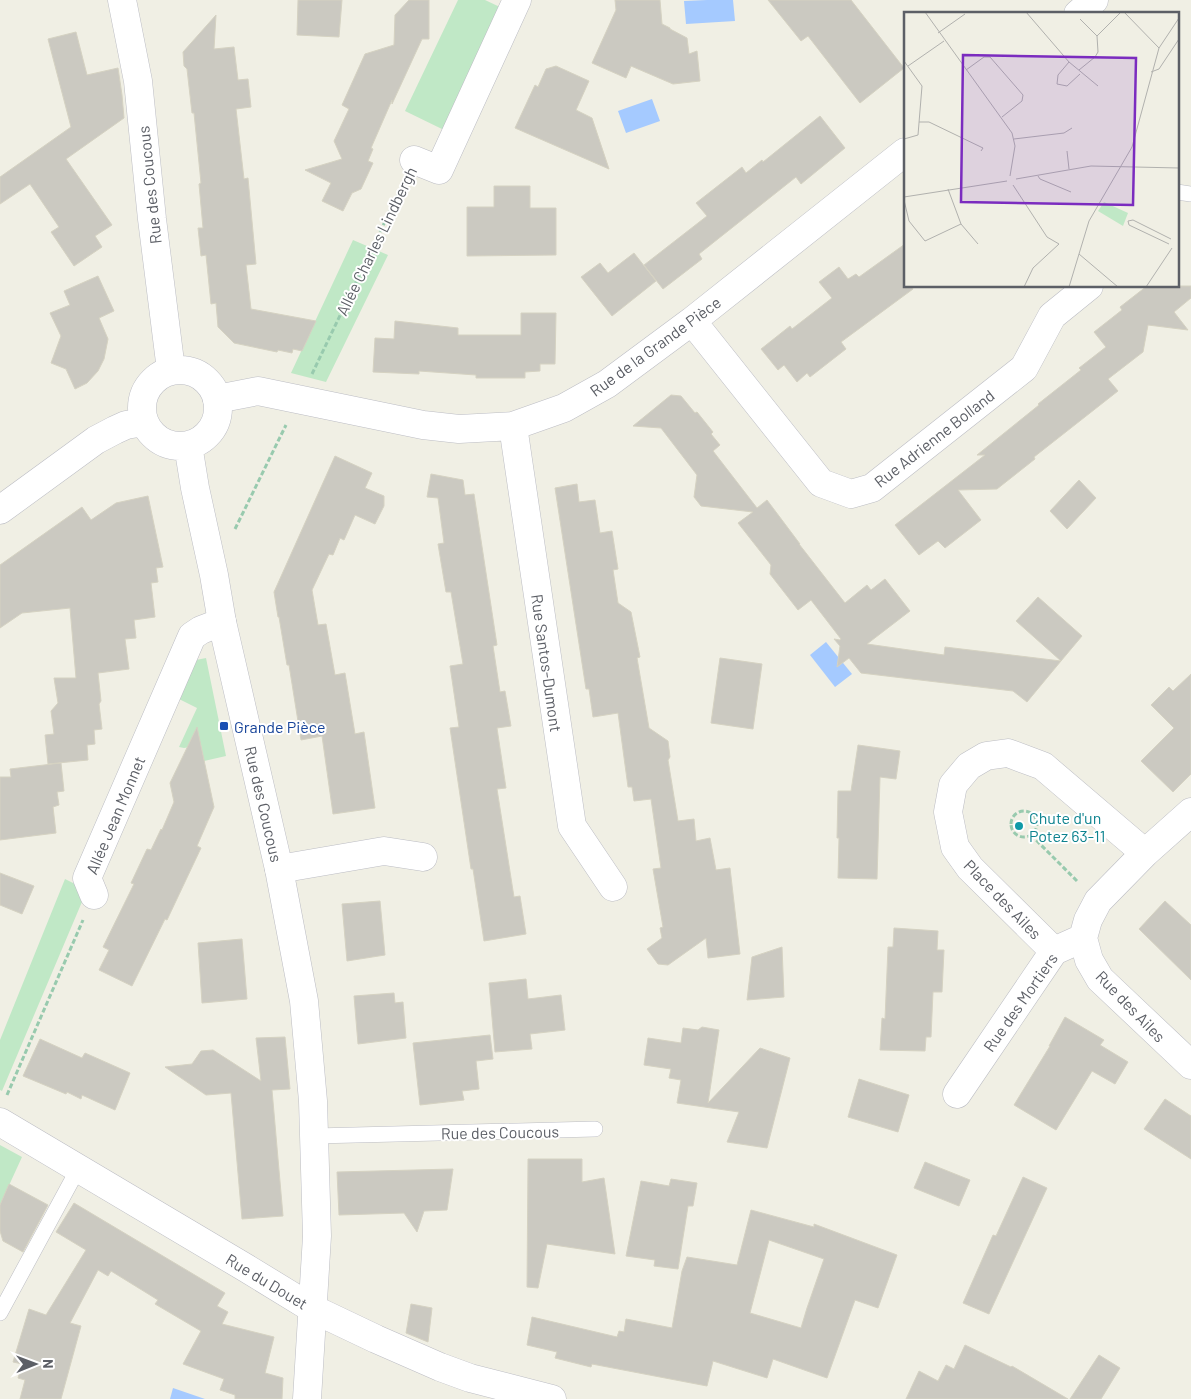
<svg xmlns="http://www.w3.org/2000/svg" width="1191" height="1399" font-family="Barlow,sans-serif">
<rect width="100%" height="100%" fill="#f0efe4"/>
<path fill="#c0e8c6" d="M458,0h27l17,8 -58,122 -39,-19z
M353,240l35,15 -62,127 -35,-9z
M206,658l20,98 -22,5 -3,-16 -17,3 -5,-1 18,-39 -20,-10 19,-38z
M65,879l22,11 -85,201 -2,-1v-50z
M0,1145l22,12 -22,48z"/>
<path fill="#a5caff" d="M707,0h26l2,21 -49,3 -2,-23z
M652,99l8,22 -34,12 -8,-22z
M826,642l26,32 -17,13 -25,-32z
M173,1388l32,11h-35z"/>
<path fill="#cbc9c1" stroke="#d5d2c2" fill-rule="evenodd" d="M298,0h44l-3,37 -42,-2z
M409,0h20v39h-7l-30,65v-4l-21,48 2,1 -5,12 5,2 -12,26 -9,4 -9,18 -21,-10 9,-18 -26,-13 37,-11 -8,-18 15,-32 -7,-4 23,-51 29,-9 1,-30z
M615,0h45l2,24 8,4v1l17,9 2,16 8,-3 3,30 -27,3 -42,-18 -5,12 -34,-15 24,-53z
M768,0h83l53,68 -44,35 -52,-67 -7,5z
M216,15l-2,34 20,-2 4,33 10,-1 3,28 -15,2 8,70 4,-1 8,86 -10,1 5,44 65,12 -14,30 -9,-2 -1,4 -14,-3 -1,2 -43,-9 -16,-16 -2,-24 -5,1 -5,-49 -5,1 -3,-28h5l-4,-44 2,-1 -7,-70h-2l-5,-44 -3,-3 -1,-14z
M76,32l11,43 31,-7 4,27 2,23 -58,41 46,66 -17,11 7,11 -28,19 -23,-34 8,-5 -29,-43 -30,20v-27l71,-50 -23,-88z
M556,66l33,15 -13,29 16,8 17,51 -94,-41 20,-43 3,2 8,-18z
M820,116l25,32 -44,36 -5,-7 -97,77 3,5 -39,30 -19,-24 63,-49 -11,-13 46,-36 4,6 16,-13 1,2z
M494,186h36v22h26v47l-89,1v-49h27z
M905,244v42h6l2,3 -72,53 5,7 -36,28 -3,-4 -10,9 -13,-17 -6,5 -17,-21 29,-23 2,3 40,-31 -13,-16 20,-15 9,12 8,-5 3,3z
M634,253l22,28 -44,35 -31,-39 19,-14 8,10z
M98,276l16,35 -15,7 9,21 -4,20 -6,12 -11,12 -12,6 -9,-20 -15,-6 10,-27 -11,-23 20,-8 -6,-14z
M1147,286h44v12l-17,14 14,18 -40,-5 -5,27 -35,27 10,12 -84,66 1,2 -38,30 -39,1 23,30 -36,28 -7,-7 -19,14 -24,-30 90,-70h-8l62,-50 -1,-1 43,-34 -2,-2 27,-21 -12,-15 28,-22 -2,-3z
M521,313h35l-1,51h-15v7l-15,1v6h-49v-3l-57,-4v3l-46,-2 2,-34 19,1 1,-18 63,7v7h63z
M671,395l10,1 14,17 2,-1 16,20 -2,2 9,11 -7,6 44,57 10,-8 33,44h-1l46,59 22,-18 4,5 14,-11 25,32 -43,33 77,11 1,-8 116,14 -34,41 -14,-11 -152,-18 -12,-15 -12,9 3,-21 -6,-7 6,1 1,-1 -30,-39 -13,10 -28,-36 1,-9 -33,-42 15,-11 -52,-6 -7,-9 3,-22 -36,-47 -28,-2z
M335,456l37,17 -7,15 19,8v10l-9,18 -20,-9 -11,25 -4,-2 -7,17 -4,-1 -17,36 6,35 8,-1 9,51 10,-2 10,61 9,-2 11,76 -42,6 -11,-78 -21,4 -12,-75h-2l-8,-48h-1l-4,-25z
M431,474l32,6 2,15 9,-1 23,151 -4,1 7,46 5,-1 6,35 -14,2 9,60 -9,1 17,108 6,-1 6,38 -42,7 -11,-72h-2l-21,-141 9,-1 -9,-61 13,-2 -12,-72h-5l-8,-48 6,-1 -6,-45 -11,-1z
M1079,480l17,18 -29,31 -17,-18z
M577,484l2,18 16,-2 5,33 12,-2 6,38 -5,1 5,33 13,9 9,45 -3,1 12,70 19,13 2,16 -2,3 10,61 16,-2 2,22 14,-3 6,32 14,-2 10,86 -32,4 -2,-20 -38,27 -10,-1 -11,-15 15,-11 -2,-10 3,-1 -10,-58 8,-1 -10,-69 -17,2 -2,-14h-4l-10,-74 -25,4 -4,-28h-3l-31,-201z
M148,496l15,71 -7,1 2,14 -7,1 4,34 -21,3 2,18 -11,1 4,30 -31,4 3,28 -2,3 3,25 -8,1 1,14 -8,1 1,15 -40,4 -3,-29 9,-1 -3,-23 7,-8 -4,-25h22l-6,-70 -48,5 -22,15v-63l82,-58 9,13 25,-17z
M1038,597l44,39 -21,25 -45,-40z
M720,658l42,6 -9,65 -42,-6z
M1191,674v100l-18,18 -32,-31 33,-33 -23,-23 18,-18 4,4z
M197,727l17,80 -17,39 4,2 -34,72 -2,-1 -33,67 -33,-16 10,-20 -6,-3 31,-63 -3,-1 16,-34 4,1 10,-21 1,1 12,-28 -4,-19z
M858,745l42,6 -4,28 -16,-2 -3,102 -39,-1 1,-40h-2l1,-47h13z
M61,763l3,28 -7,1 2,13 -6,2 3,26 -56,7v-63h11l-1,-8z
M0,873l34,13 -12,28 -22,-9z
M380,901l5,54 -38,6 -5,-57z
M1165,901l26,24v55l-52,-51z
M894,928l44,3 -1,19h7l-2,42h-9l-2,45h-5l-1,14 -45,-1 2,-32 3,1 3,-72h5z
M242,939l5,60 -45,4 -4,-60z
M782,947l2,50 -37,3 5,-43z
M526,979l2,20 33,-4 4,35 -35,4 2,15 -37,3 -6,-69z
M394,993l1,10 8,-1 3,36 -48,6 -4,-48z
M1065,1017l39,23 -4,5 28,17 -13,22 -23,-13 -36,59 -42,-25 36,-59h-1z
M702,1027l17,3 -11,73 52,-55 30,10 -23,90 -40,-6 12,-30 -62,-9 4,-23 -12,-2 2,-9 -27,-4 4,-27 33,5 2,-15 15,2z
M490,1035l3,24 -17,2 3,28 -17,2 2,9 -44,5 -7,-62z
M285,1037l5,52 -18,1 11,126 -41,3 -11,-126 -25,2 -41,-28 27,-3 9,-13 12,-1 48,31 -5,-43z
M40,1039l42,19 3,-5 45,20 -15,37 -33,-15 -1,4 -14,-7 -1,2 -43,-18z
M859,1079l50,16 -11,37 -50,-15z
M1165,1099l26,17v43l-47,-30z
M528,1159h54v23l22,-4 11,76 -68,-10 -9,44 -11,-1z
M925,1162l45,18 -11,26 -45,-18z
M453,1169l-6,41 -23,1 -7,21 -13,-19 -65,2 -2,-43z
M1023,1177l24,11 -58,126 -26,-11 30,-68 3,1z
M671,1179l26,4 -4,23h-5l-10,63 -24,-3 1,-6 -29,-4 15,-75 28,5z
M9,1184l39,21 -25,47 -20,-11 -3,-10v-26z
M74,1203l151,90 -8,13 11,6 -6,12 52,13 -9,36 18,5 -1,21h-47v-4l-15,-5 4,-11 -41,-15 18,-33 -46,-27 3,-4 -47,-29 -3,5 -10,-6 -28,53 11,3 -20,73h-41l5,-19 -7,-2 4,-14 -9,-2 16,-53 17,6 40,-65 -30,-18z
M751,1210l63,17v-3l83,31 -19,53 -23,-8 -28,78 -54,-19 -6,19 -54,-17 -6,25 -115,-22 -1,3 -36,-9 2,-6 -30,-7 5,-28 85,20 2,-6 5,1 2,-13 46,9 10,-57 5,-14 50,8zM769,1240l55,19 -17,49 -6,20 -51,-15z
M411,1304l21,4 -4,34 -22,-9z
M965,1345l46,22 1,-1 56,33h-162l13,-28 19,10 8,-16 8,4z
M1099,1355l21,13 -19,31h-31z"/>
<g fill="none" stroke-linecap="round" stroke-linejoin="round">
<defs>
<path id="service" d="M1177,192l14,2
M315,1136l280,-7
M0,1313l78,-144"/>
<path id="minor" d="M1078,14l16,-14
M414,160l25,10 78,-170
M692,321l129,162 30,11 21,-6 152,-120 28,-52 37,-30
M217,399l41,-8 165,34 36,4 54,-3 51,-18 43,-24 85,-63 213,-169
M513,426l59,400 41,61
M0,510l96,-70 19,-10 11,-5 18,-3
M279,869l105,-18 39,6
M94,895l-7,-17 105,-242 9,-6 21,-8
M1083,938l6,22 11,19 91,86
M1054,951l-84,-83 -15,-21 -7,-35 5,-27 16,-19 17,-10 22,-3 35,13 102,87
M957,1094l97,-143 29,-13 5,-18 10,-19 47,-48 46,-41"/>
<path id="tertiary" d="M122,0l16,81 14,138 19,151
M142 408a38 38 0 1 1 76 0a38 38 0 1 1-76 0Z
M188,445l7,43 19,87 8,47 57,247 25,132 9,100 4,135 -10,163
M0,1122l246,146 67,41 63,30 64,28 30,11 82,21"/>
</defs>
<use href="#service" stroke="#bcbdc4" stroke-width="16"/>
<use href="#minor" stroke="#bcbdc4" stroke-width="29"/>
<use href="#tertiary" stroke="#bcbdc4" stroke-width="29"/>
<path stroke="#98caae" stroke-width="3" stroke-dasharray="5 2.5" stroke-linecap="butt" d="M312,374l90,-188
M235,529l51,-104
M1011 824a13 13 0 1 1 26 0a13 13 0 1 1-26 0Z
M1031,835l47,47
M7,1095l76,-175"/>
<use href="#service" stroke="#fff" stroke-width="15"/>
<use href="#minor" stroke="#fff" stroke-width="28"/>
<use href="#tertiary" stroke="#fff" stroke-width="28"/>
</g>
<rect fill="#1a4fb4" stroke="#fff" stroke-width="2" x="219" y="721" width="10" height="10" rx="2.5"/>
<circle fill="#0f9aa8" stroke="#fff" stroke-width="2" cx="1019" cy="826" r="5"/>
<g text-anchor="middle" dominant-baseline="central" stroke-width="4" stroke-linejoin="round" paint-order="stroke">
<g font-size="16" fill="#5c5f66" stroke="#fff">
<text transform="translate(149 185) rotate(-96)">Rue des Coucous</text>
<text transform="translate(376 241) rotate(-64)">Allée Charles Lindbergh</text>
<text transform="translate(655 346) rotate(-36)">Rue de la Grande Pièce</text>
<text transform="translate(934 438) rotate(-38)">Rue Adrienne Bolland</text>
<text transform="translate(547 663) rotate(82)">Rue Santos-Dumont</text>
<text transform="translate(264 804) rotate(77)">Rue des Coucous</text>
<text transform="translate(115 815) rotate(-67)">Allée Jean Monnet</text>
<text transform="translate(1003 899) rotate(46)">Place des Ailes</text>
<text transform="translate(1020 1002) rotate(-55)">Rue des Mortiers</text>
<text transform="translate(1131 1006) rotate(46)">Rue des Ailes</text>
<text transform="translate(500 1132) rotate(-1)">Rue des Coucous</text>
<text transform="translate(267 1281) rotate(31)">Rue du Douet</text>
</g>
<g font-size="16" fill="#164399" stroke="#fff" text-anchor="start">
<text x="234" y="726">Grande Pièce</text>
</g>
<g font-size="16" fill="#0d838f" stroke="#fff" text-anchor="start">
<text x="1029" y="817">Chute d'un<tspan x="1029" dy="18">Potez 63-11</tspan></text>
</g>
</g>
<g transform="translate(904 12)">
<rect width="275" height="275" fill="#f0efe4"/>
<path d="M200,190l24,11 -5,13 -25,-15z" fill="#c0e8c6"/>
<path fill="none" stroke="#b1b1ae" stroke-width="1" d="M21,0l87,121 3,13 -5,30M122,0l43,50 29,24M220,0l35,36M176,7l17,17M34,21l27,-19M0,49l18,25 -4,49 -14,4M165,50l-11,13 -1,9 10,2 13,-12M4,54l36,-25M62,58l18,-13h6l33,38 -1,6 -20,16M175,58l16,-13 3,-5 -1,-16 24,-24M247,60l8,-3 20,-30M15,110h10l54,26 -2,3M110,127l50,-6 8,-5M163,139l2,18M134,164l2,3 31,13M112,167l75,-13 88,2M109,173l34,52 12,7 -26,24 -9,19M44,177l13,35 17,20M0,185l103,-16M0,188l5,21 16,20 36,-17M265,232l-40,-19 -1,-4 5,-1 38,19M175,242l39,33M165,275l20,-66 43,-74 27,-99 20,-30M242,275l26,-39"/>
<path fill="#7b2cbf" fill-opacity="0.15" stroke="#7b2cbf" stroke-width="2.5" d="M59,43l173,3 -3,147 -172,-3z"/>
<rect width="275" height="275" fill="none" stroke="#5c5f66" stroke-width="2.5"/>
</g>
<g transform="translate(35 1364) rotate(89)" stroke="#ffffff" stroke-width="4" paint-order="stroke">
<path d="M0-4L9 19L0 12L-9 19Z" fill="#5c5f66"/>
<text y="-8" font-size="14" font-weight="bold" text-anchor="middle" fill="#5c5f66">N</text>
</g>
</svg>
